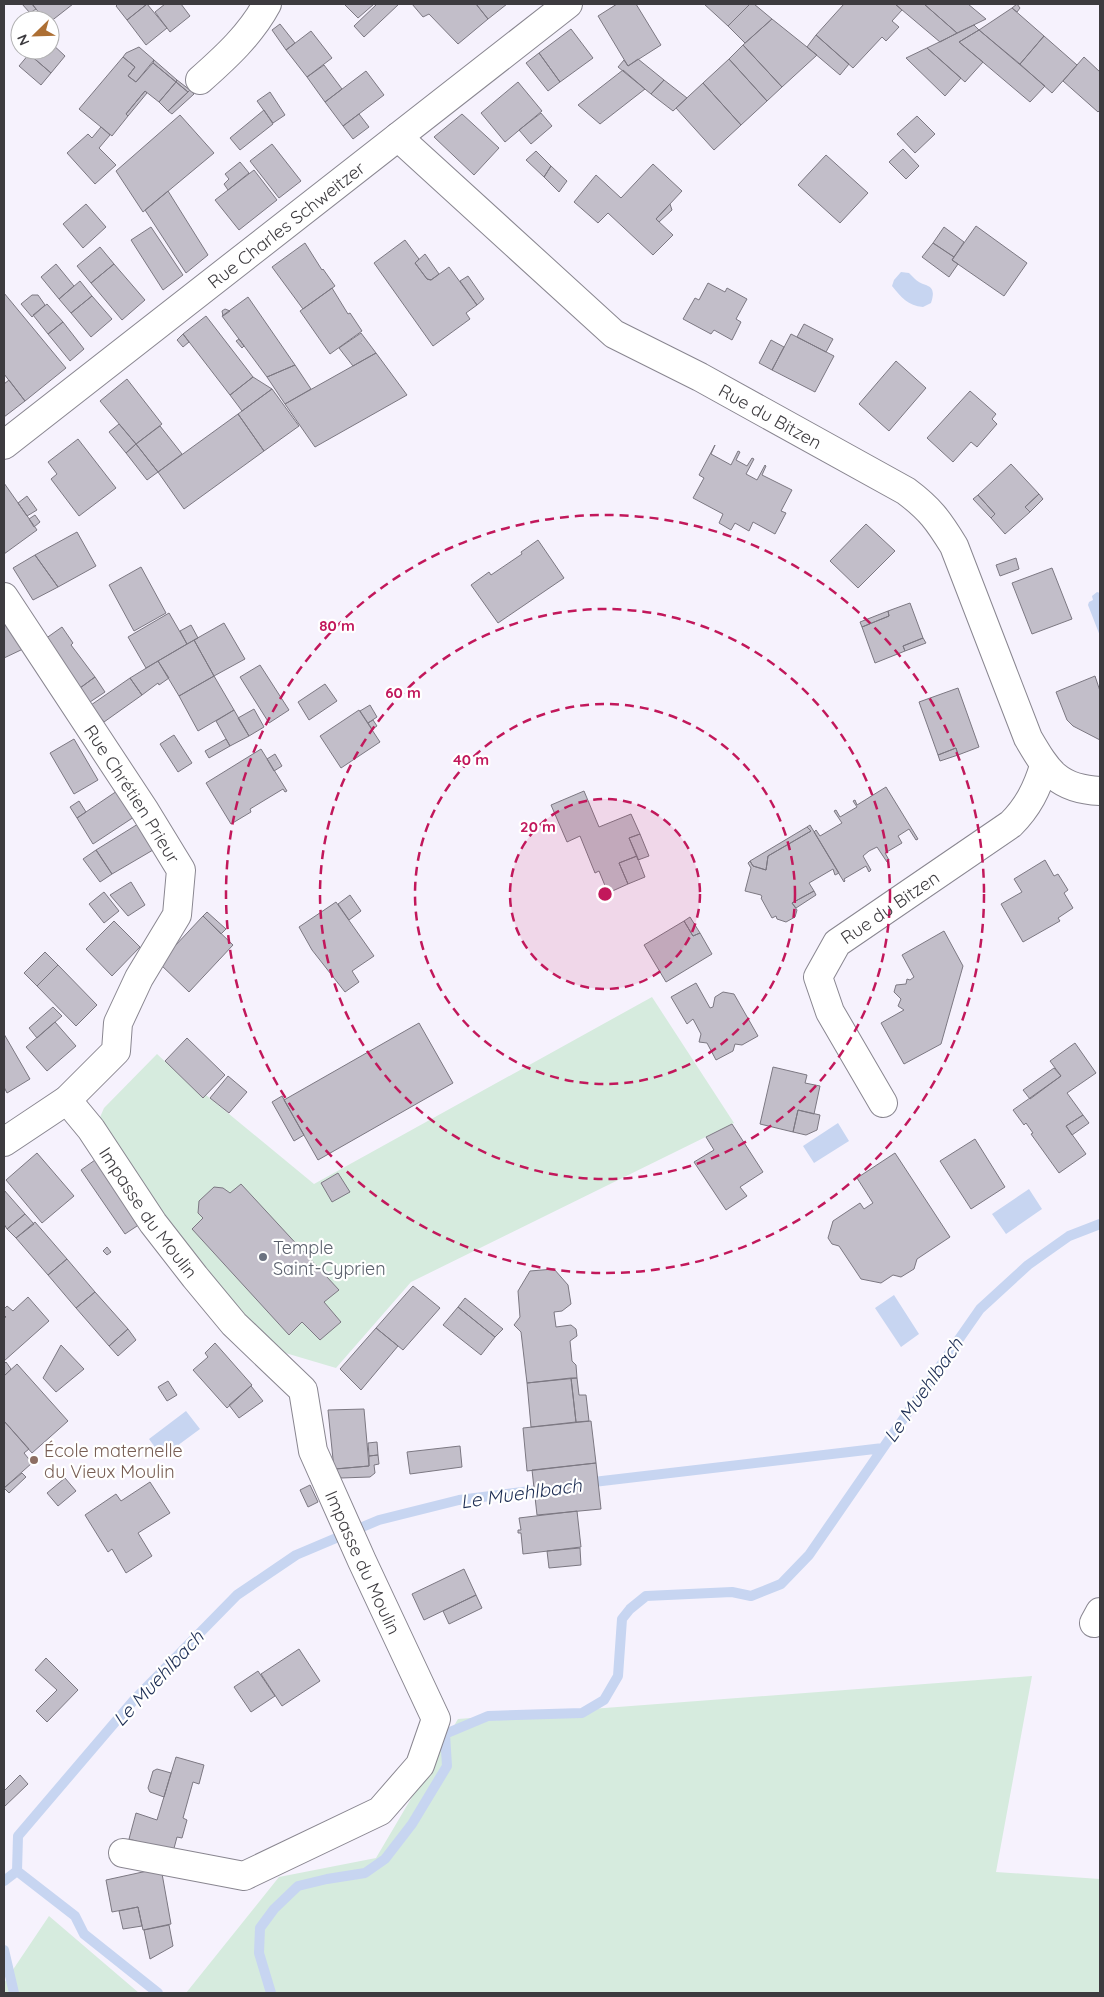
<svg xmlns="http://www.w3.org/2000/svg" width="1104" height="1997" font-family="Quicksand,sans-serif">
<rect width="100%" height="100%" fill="#f6f2fd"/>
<path fill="#d6ebde" d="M652,997l82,126 -323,159 -75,86 -54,-16 -59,-54 -125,-176 6,-14 53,-54 46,43 3,-2 108,89z
M1032,1676l-36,196 104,7v114h-914l93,-116 97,-19 82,-139z
M49,1916l90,77h-135v-10z"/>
<path fill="#c7d5f1" d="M901,272l8,1c2,2 4,4 6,6 9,9 23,3 16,24l-8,4c-15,-1 -22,-10 -31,-21l2,-6z
M1097,592l3,1v43l-12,-31 1,-3 4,-2 -1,-4z
M838,1123l11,18 -35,22 -11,-17z
M1029,1189l13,20 -36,25 -14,-20z
M894,1295l25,39 -18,13 -26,-39z
M186,1411l14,18 -38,28 -13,-18z"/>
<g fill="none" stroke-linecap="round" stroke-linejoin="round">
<path stroke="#c7d5f1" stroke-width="10" d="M585,1483l298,-35 97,-139 48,-44 41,-29 31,-12
M17,1871l58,45 9,18 74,59
M4,1881l13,-10 1,-35 116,-136 103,-105 59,-40 83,-35 80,-20 87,-11
M4,1950l10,43
M271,1993l-12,-40 1,-25 14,-19 24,-23 29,-7 38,-6 20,-14 27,-35 35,-58 -2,-32 43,-18 94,-3 22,-13 14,-24 4,-57 8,-10 16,-13 86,-4 19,4 30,-12 28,-29 74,-107"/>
</g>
<path fill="#c2bec9" stroke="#7c7882" d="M22,4h10l4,5 -6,4z
M32,4h41l-23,18v-2h-5z
M118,4h29l-20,16 -11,-14z
M147,4l20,24 -21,17 -19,-25z
M165,4h16l9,12 -20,16 -15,-20z
M344,4h30l-16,14z
M377,4h22l-35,33 -10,-11z
M412,4h64l12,15 -30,25 -29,-30 -6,3z
M476,4h31l-19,15z
M617,4h19l25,41 -33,21 -30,-50z
M704,4h46l-22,22z
M750,4h4l18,15 -27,24 -17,-17z
M844,4h51l7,6 -10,11 7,6 -13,14 -4,-4 -29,31 -37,-33z
M895,4h29l33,29 -17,9z
M924,4h44l18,15 -29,14z
M1017,4l3,4 -3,4 -5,-4z
M1012,8l32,28 -24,28 -41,-34z
M772,19l45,36 -35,32 -39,-42z
M280,24l15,19 -9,7 -14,-20z
M974,25l5,5 -20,12 24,20 -18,20 -38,-34z
M571,29l22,29 -33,24 -21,-29z
M979,30l66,56 -15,16 -71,-60z
M311,31l21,27 -25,19 -21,-27z
M816,35l33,29 -9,11 -33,-28z
M1044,36l33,29 -25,28 -32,-29z
M50,42l15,14 -14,17 -22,-19 4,-4h17z
M743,45l39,42 -15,14 -38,-42z
M139,47l15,13 -18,22 -8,-6 7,-9 -12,-10 3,-4z
M927,48l34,30 -16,18 -39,-38z
M539,53l21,29 -12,9 -22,-28z
M29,54l22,19 -10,12 -22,-19z
M123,57l12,10 -7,9 8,6 17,-19 23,19 -17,20 -14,-11 -19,23 2,2 -16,20 -33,-27z
M1084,57l16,15v38l-2,2 -35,-31z
M638,59l26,21 -13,14 -33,-27 6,-7 4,6z
M729,59l38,42 -26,24 -38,-42z
M154,60l23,20 -1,2 -23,-19z
M324,65l18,24 -17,13 -18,-25z
M623,70l22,19 -45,35 -22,-19z
M366,71l18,24 -41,31 -18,-24z
M177,80l13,10 -2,2 -12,-10z
M664,80l23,18 -14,13 -22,-17z
M176,82l12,10 -20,19 -9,-9z
M518,82l24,29 -37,31 -24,-29z
M703,83l38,42 -27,25 -38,-42z
M190,90l4,4 -22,20 -4,-3z
M145,91l2,2 -19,23 -2,-2z
M270,92l15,23 -12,8 -16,-22z
M264,110l9,14 -33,26 -10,-12z
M541,113l11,13 -21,18 -12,-14z
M359,114l10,13 -16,12 -10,-13z
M462,114l37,34 -25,27 -40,-38z
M180,115l34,38 -71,59 -27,-41z
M917,116l18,18 -20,19 -18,-19z
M101,127l9,8 -11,13 17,17 -21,19 -28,-31 21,-19 4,4z
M272,144l29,37 -22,17 -29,-37z
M903,149l16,17 -13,13 -17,-17z
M536,151l15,15 -7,11 -18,-17z
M826,155l42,38 -28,30 -42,-38z
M240,162l9,11 -21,17 -4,-6 5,-5 -4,-5z
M653,164l29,27 -26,28 17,16 -20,20 -45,-42 -10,10 -24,-21 22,-27 25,23z
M551,166l16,15 -8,11 -15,-15z
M254,170l23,30 -38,30 -24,-30z
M168,191l40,64 -22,18 -41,-63z
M86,204l20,23 -23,21 -20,-24z
M670,204l2,6 -13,12 -3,-3z
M976,226l51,37 -23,33 -52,-36z
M151,227l32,48 -20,15 -32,-50z
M944,227l20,15 -10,15 -21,-14z
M405,240l14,19 -4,4 12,16 4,1 18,-13 28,38 -11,8 4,6 -37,27 -59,-83z
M305,243l17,27 1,-1 12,17 -32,23 -31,-42z
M933,243l21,14 -2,3 6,4 -9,13 -27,-20z
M100,247l14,17 -23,19 -14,-17z
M425,254l14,20 -8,6 -4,-1 -12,-16z
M56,264l18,22 -15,13 -18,-22z
M114,264l31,36 -23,20 -31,-37z
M468,276l16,23 -7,6 -17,-24z
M80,281l12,15 -21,17 -12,-14z
M708,283l17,9 2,-4 20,11 -11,20 5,3 -9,18 -18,-10 -3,4 -28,-15 12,-21 4,2z
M332,288l16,26 2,-1 12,18 -32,23 -30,-43z
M4,293l62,75 -41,33 -21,-27z
M32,295h6l7,10 -13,12 -11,-13z
M92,296l20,23 -21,18 -20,-24z
M248,297l47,68 -28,12 -45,-61z
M47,304l16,18 -15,12 -15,-19z
M225,309l5,2 -7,5 -1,-5z
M206,316l47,61 -23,18 -47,-61z
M63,322l21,27 -14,12 -22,-27z
M804,324l29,15 -7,13 -29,-15z
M361,333l15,20 -23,13 -14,-18z
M183,334l6,8 -6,5 -6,-7z
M791,334l43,22 -19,36 -43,-22z
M239,339l5,7 -2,2 -6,-7z
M771,340l13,7 -12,23 -13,-7z
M376,353l31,42 -92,52 -30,-43z
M896,361l30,27 -37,43 -30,-27z
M295,365l16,24 -26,15 -18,-27z
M253,377l19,12 -30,22 -12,-16z
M127,379l35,45 -26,20 -36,-43z
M9,380l16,21 -21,16v-33z
M272,389l27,37 -35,25 -26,-37z
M970,391l26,23 -4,5 5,5 -20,23 -6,-5 -18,20 -26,-24z
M238,414l26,37 -80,58 -26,-37z
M119,424l17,20 -10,9 -17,-21z
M160,426l22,28 -24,18 -22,-28z
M78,439l38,49 -37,28 -28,-37 6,-5 -9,-12z
M136,444l22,28 -11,8 -21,-27z
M715,445l-4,9 20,11 7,-14 2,1 -4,8 11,6 5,-8 2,1 -8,15 11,6 8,-15 1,1 -4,9 30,15 -11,21 5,2 -11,21 -22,-12 -4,9 -14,-8 -4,7 -12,-7 4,-9 -30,-16 11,-20 -5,-3z
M1011,464l28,30 -14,13 5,5 -25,22 -14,-16 4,-4 -17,-19z
M4,483l33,47 -33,24z
M1039,494l4,5 -13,13 -5,-5z
M978,495l17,19 -4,4 -18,-19z
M27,496l10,14 -10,6 -9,-13z
M35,515l5,7 -6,5 -5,-8z
M866,524l29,27 -37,37 -28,-27z
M77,532l19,34 -38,21 -23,-32z
M538,540l26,38 -66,45 -27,-38 18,-13 2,3 31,-21 -1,-2z
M35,555l23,32 -25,13 -20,-32z
M1016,558l3,11 -19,7 -4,-11z
M141,567l25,46 -32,18 -25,-46z
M1052,568l20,51 -40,15 -20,-51z
M910,603l13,35 -20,8 2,5 -30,12 -13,-36 27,-11 -1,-5z
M888,611l1,5 -27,11 -2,-5z
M169,613l18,31 -41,24 -18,-31z
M4,622l19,27 -19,9z
M224,623l21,36 -31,17 -20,-36z
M191,625l7,13 -11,6 -7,-13z
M62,627l11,16 -2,2 24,32 -15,11 -35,-49z
M923,638l3,5 -21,8 -2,-5z
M194,640l20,36 -35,20 -21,-35z
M158,661l11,17 -10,7 -1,-2 -16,12 -12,-17z
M260,665l29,45 -20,13 -29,-46z
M214,676l20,34 -36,21 -19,-35z
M1095,676l5,15v49l-27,-14 -6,-6 -11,-28z
M95,677l10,15 -15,10 -10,-14z
M130,678l12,17 -38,27 -13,-17z
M325,684l12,17 -28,19 -11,-18z
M958,688l21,59 -21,8 -2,-7 -18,7 -19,-53z
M370,705l7,12 -9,6 -8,-12z
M254,709l10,18 -15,9 -11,-18z
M234,710l15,26 -19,10 -14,-25z
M359,710l21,32 -39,26 -21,-32z
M373,720l4,6 -5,3 -4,-6z
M174,735l18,28 -14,9 -18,-28z
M74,739l24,41 -24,14 -24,-41z
M226,739l4,7 -21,12 -4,-7z
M956,748l2,7 -18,6 -2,-6z
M261,749l26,42 -2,1 -2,-3 -33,20 1,3 -20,12 -25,-41z
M275,754l7,12 -8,5 -7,-12z
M886,787l32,52 -2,1 -7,-11 -11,7 4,7 -17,10 4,7 -2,2 -10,-15 -8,4 -6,5 8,14 -2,2 -3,-6 -22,13 1,2 -1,1 -30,-50 2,-2 4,6 22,-13 -8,-12 2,-1 4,7 17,-10 -4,-6 2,-1 2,5z
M117,791l17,26 -41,27 -16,-26z
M584,791l15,36 32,-13 9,20 -11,4 8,18 -18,7 9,21 -20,9 -9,-22 -4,2 -15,-37 -13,6 -16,-37z
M79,801l7,11 -9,6 -7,-11z
M138,824l15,26 -41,24 -16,-24z
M810,825l29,48 -4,2 -2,-6 -24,14 5,8 -22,12 5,7 -2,7 -9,5 -9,-3 -1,-3 -4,2 -11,-20 1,-1 -1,-2 -16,-4 6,-23 -3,-5 2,-2 3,5 13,4 2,-14 43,-25 -4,-4z
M807,827l4,4 -43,25 -2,14 -13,-4 -3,-5z
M640,834l9,22 -11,4 -9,-22z
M96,850l16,24 -12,8 -17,-23z
M637,856l8,21 -17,7 -9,-21z
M1045,860l9,16 4,-2 10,16 -4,3 9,15 -15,10 2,3 -37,21 -22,-38 21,-12 -8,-13z
M131,882l14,23 -17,11 -18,-21z
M814,891l2,4 -20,13 -4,-5z
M104,892l15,19 -15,12 -15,-19z
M350,895l11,16 -12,9 -11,-16z
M336,902l38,54 -22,15 7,11 -14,10 -33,-42 -13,-23z
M207,912l19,17 -5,5 -18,-18z
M203,916l30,29 -44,47 -30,-29z
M690,917l10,16 -7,3 -9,-15z
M114,921l26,26 -28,29 -26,-27z
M684,921l9,15 7,-3 12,21 -46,28 -22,-37z
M944,931l19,35 -22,78 -37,20 -23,-41 23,-13 -6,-4 3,-7 -7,-7 2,-7 10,-1 1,-5 3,1 4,-3 -12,-22z
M45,952l13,13 -21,21 -13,-13z
M58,965l39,40 -21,21 -39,-40z
M696,983l14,25 3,-1 2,-10 8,-5 11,2 24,42 -16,9 -7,-1 -2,7 -17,9 -9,-17 -8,-1 2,-8 -8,-15 -6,5 -16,-27z
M53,1007l9,9 -25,22 -8,-10z
M55,1022l21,24 -29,25 -21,-24z
M419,1023l34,60 -135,77 -34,-60z
M4,1034l26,45 -23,14 -3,-6z
M187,1038l38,37 -22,23 -38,-37z
M1075,1043l21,30 -29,20 16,22 -17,11 20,28 -27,19 -28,-39 2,-1 -7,-10 -2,2 -11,-15 48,-34 -11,-15z
M773,1067l34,8 -2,8 15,3 -6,28 -16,-4 -5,22 -33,-8z
M1054,1068l7,8 -31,23 -7,-9z
M228,1076l19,16 -18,21 -19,-15z
M282,1096l22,39 -10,6 -22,-39z
M798,1110l22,5 -3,15 -11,5 -13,-3z
M1083,1115l6,8 -17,12 -6,-9z
M732,1124l31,48 -23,15 7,9 -21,14 -32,-48 20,-12 -8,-13z
M975,1139l30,48 -34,22 -31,-48z
M37,1153l37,43 -32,27 -36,-43z
M895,1153l55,84 -33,22 -3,10 -13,8 -8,-2 -12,8 -20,-4 -22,-33 -7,-2 -4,-6 5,-17 27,-18 4,6 9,-6 -16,-25z
M95,1160l45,64 -15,10 -44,-64z
M338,1173l12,19 -18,10 -11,-19z
M241,1184l98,106 -15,12 17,20 -21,18 -18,-18 -13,13 -97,-106 11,-11 -5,-5 1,-12 15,-14 9,1 7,5z
M4,1190l21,24 -18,15 -3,-5z
M25,1214l9,10 -18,14 -9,-9z
M35,1222l32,37 -19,16 -32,-37z
M107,1247l4,5 -4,3 -4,-4z
M67,1259l28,33 -19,16 -28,-33z
M554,1269l14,16 3,19 -9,7 -8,1 2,15 15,-2 5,4 1,7 -7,5 2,20 4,4 1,13 -50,5 -6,-51 -7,-7 6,-8 -2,-26 12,-20z
M413,1286l27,22 -37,42 -27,-22z
M95,1292l33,37 -19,17 -33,-38z
M28,1297l21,24 -45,40v-43l2,-1 -2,-2v-6l3,-3 6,5z
M465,1298l38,31 -8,8 -37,-30z
M458,1307l37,30 -14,18 -38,-30z
M376,1328l22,18 -37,44 -21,-21z
M128,1329l8,11 -18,16 -9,-10z
M215,1343l37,42 -25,23 -34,-38 15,-13 -3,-4z
M61,1345l23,24 -28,23 -13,-14z
M6,1362l5,7 -7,7v-12z
M17,1364l51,57 -36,32 -28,-32v-45z
M571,1378h6l2,17h7l3,26 -13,1z
M571,1378l5,44 -45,5 -4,-44z
M168,1381l9,14 -10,6 -9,-14z
M251,1386l12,15 -24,17 -10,-13z
M364,1409l5,57 -35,3 -6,-59z
M4,1421l25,28 -5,4 8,10 -28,25z
M591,1421l5,42 -69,8 -4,-43z
M377,1442l1,13 -9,1 -1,-13z
M460,1446l2,21 -52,7 -3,-22z
M378,1455l1,9 -5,1 1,8 -5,4 -29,1 -5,-9 33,-3v-10z
M596,1463l5,46 -64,6 -5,-45z
M22,1473l4,4 -17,16 -5,-5z
M65,1478l11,13 -18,15 -11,-13z
M150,1482l20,31 -32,20 14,23 -26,17 -14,-24 -4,3 -23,-37 31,-21 5,7z
M310,1485l8,17 -10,5 -8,-17z
M577,1511l4,36 -58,7 -2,-21h-3v-3h3l-2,-12z
M580,1548l1,17 -32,3 -2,-17z
M464,1569l12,26 -52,25 -12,-26z
M476,1595l6,13 -33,16 -6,-13z
M299,1649l21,32 -38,25 -21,-32z
M46,1658l32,32 -31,32 -11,-11 21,-21 -22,-20z
M258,1671l17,25 -24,16 -17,-25z
M176,1757l28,8 -5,19 -6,-2 -10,36 4,2 -5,18 -5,-1 -4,15 -44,-13 7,-26 21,7z
M157,1769l14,4 -7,24 -14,-5 -2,-4 5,-17z
M20,1775l8,9 -24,23v-16z
M161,1868l10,56 -28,6 -5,-23 -26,5 -6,-32z
M138,1907l4,19 -19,3 -4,-18z
M169,1925l4,21 -23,13 -6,-29z"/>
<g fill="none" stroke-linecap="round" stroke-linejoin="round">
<defs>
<g id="minor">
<path d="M200,80c26,-23 51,-46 67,-76"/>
<path id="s1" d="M398,137l216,197 86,43 206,114c24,18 32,29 48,55l74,192c20,34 30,51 72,53"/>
<path id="s2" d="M4,445l564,-441"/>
<path id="s3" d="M4,597l141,214 36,59 -4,45 -38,63 -21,45 -2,28 -49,49 -63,42"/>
<path id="s4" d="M67,1100l24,29 62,94 42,54 39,47 69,66 10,61 49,110 74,158 -16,46 -40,46 -136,65 -121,-23"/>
<path id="s5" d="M883,1103l-53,-91 -12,-35 19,-34 174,-119c17,-17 26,-35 33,-58"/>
<path d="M1094,1623l6,-11"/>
</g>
</defs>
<use href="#minor" stroke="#898690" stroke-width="30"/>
<use href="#minor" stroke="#fff" stroke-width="28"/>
</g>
<circle cx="605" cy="894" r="95" fill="#c2185b" fill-opacity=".12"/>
<g fill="none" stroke="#c2185b" stroke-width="2.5" stroke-dasharray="9 6">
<circle cx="605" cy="894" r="95"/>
<circle cx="605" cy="894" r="190"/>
<circle cx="605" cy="894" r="285"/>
<circle cx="605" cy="894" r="379"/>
</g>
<circle fill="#6b7280" stroke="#fff" stroke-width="2" cx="263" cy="1257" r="5"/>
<circle fill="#8d6e63" stroke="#fff" stroke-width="2" cx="34" cy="1460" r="5"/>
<g text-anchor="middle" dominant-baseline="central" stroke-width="4.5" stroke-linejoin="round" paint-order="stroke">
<g font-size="18" fill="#3d3b3f" stroke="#fff">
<text stroke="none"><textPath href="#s2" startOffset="358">Rue Charles Schweitzer</textPath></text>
<text stroke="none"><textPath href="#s1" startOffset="469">Rue du Bitzen</textPath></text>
<text stroke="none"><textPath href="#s3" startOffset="235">Rue Chrétien Prieur</textPath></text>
<text stroke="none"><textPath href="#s5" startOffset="245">Rue du Bitzen</textPath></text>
<text stroke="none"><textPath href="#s4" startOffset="139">Impasse du Moulin</textPath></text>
<text stroke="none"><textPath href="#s4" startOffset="559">Impasse du Moulin</textPath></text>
</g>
<g font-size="18" fill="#5b616d" stroke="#fff" text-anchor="start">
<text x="273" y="1247">Temple<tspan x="273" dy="21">Saint-Cyprien</tspan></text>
</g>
<g font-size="18" fill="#785e54" stroke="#fff" text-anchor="start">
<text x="44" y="1450">École maternelle<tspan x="44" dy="21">du Vieux Moulin</tspan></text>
</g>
<g font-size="19" font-style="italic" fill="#1d2e54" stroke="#fff">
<text transform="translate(923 1390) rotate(-55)">Le Muehlbach</text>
<text transform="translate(521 1493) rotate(-8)">Le Muehlbach</text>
<text transform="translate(158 1678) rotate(-47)">Le Muehlbach</text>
</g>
</g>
<circle cx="605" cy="894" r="8" fill="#c2185b" stroke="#fff" stroke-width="2.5"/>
<g font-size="15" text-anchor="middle" font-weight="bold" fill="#c2185b" stroke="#fff" stroke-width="4.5" stroke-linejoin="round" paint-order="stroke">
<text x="337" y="631">80 m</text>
<text x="403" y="698">60 m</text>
<text x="471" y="765">40 m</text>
<text x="538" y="832">20 m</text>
</g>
<rect width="1104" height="1997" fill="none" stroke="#3d3b3f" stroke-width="10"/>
<g transform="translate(35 35) rotate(247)"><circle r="24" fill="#ffffff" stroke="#b1b1b2"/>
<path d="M0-4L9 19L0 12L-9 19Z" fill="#ad6f34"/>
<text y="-8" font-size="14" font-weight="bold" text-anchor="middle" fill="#3d3b3f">N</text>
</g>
</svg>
